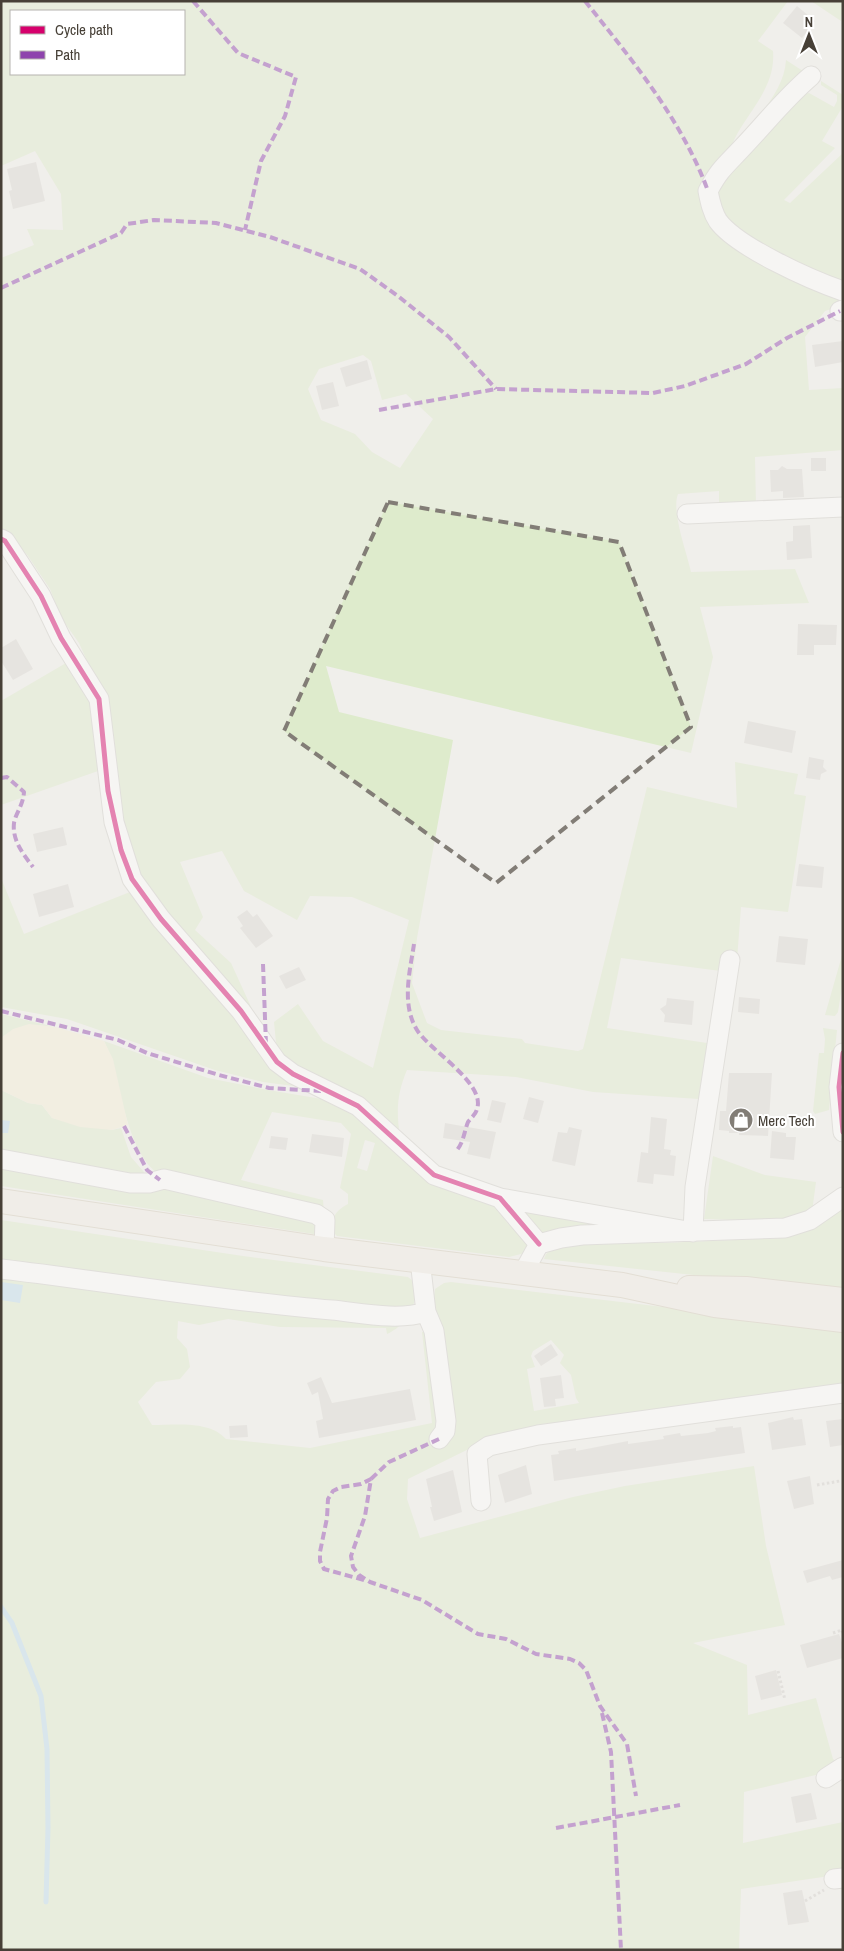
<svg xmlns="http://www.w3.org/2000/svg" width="844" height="1951" font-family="'Archivo Narrow',sans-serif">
<rect width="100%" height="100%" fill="#f0efeb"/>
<path fill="#deebcc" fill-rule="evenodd" d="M1,1h787l-30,40 15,10c3,36 -24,59 -39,89 -2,5 -1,13 -1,19l71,-65 5,-1 25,14 3,-6v-6l-16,-10v-4l22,14v11l-21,35 13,7 -51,52 6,3 53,-50v152l-18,6 -20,26 4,53 34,-2v62l-88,7 1,49h-37v-15l-41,3c-7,17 9,59 13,78l104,-3 14,34 -109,4 13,50 -22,96 -365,-87 13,46 114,28 -36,198 -5,45 15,40 14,7 81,9 3,4 53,8 5,-2 64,-262 90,21 -2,-46 63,12 -4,20 12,2 -18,116 -47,-5 -5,66 -115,-15 -14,70 100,15 -8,56 -106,-7 -77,-15 -109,-7c-10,23 -11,42 -7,66l-110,-71 -13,-12 -3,-31 24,-18 25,37 50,27 36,-148 -57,-23 -42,-1 -13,24 -53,-29 -22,-40 -42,11 23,55 -8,13 36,33 31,68 -123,-148 -18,-57 -21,-136 -21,-47 -17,-24 -12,-30 -22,-33 -22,-26 -5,-1v-271l33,-13 -7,-16 36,1 -2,-36 -26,-43 -34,15zM11,11h173v63h-173zM363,355l8,6 11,39 24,-6 27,25 -33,49 -28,-16 -17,-18 -34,-14 -13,-31 11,-20z
M811,1h32l-2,20z
M786,60l20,13 -49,48c12,-19 28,-38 29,-61z
M66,663l25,39 7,69 -97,34v-104z
M1,878l23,56 106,-42 171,195 -38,-5 -48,-12 -148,-51 -66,-12z
M843,952v29l-5,31 -3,4 -10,-1z
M1,1014l54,13c-22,-3 -35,-4 -54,11z
M823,1028l14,2 -8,80 -14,4 -2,-3 6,-58h5l1,-14z
M104,1041l104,37 60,12 66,11 166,107c2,4 3,8 5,12 7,11 28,16 20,33l-16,4 -172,-21 -5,-5c0,-14 3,-20 16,-27v-10l-8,-6 11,-54 -10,-11 -69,-11 -31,68 82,20 1,13 -164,-38c-36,-24 -38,-96 -56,-134zM365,1140l10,3 -8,28 -10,-3z
M1,1090l27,13 14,2 10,13 60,12 9,-2 10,29 13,15 -4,9 -139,-26z
M713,1156l52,19 51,7 -4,30 -37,9 -71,-2z
M1,1165l156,20 159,36 4,14 -319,-49z
M520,1206l128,20 -104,9 -12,-5z
M843,1208v83l-299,-32 2,-5 12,-9 32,-3 72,1 122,-5z
M1,1220l242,36 165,21 6,5c5,22 -6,42 -27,52l-1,-6 -106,-1 -52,-8 -29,6 -21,-4 -1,17 10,11 3,18 -10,12 -24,3 -18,20 14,23c22,0 58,-5 74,14l84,9 122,-25 -10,-91 17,-2 -6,-23 2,-18 9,-6 7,-1 392,46v58l-356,54 -79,39 -1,20 13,39 153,-41 52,-11 129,-20 12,80 19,79 -92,18 54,22 1,50 68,-17 17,61 4,3 -13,11 -80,19 -1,51 100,-21v52l-102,15 -2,61h-738zM551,1340l13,15 -4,8 11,12 5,23 3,5 -45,8 -7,-42 8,-2 -4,-11 2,-5z"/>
<path fill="#f3edd6" d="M29,1024l26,3 49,14 9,18 15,66 -16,5 -32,-3 -28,-9 -10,-13 -14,-2 -27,-13v-52l12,-9z"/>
<path fill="#bcdbed" d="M1,1120l9,1 -2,12h-7z
M1,1282l22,3 -3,18 -19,-3z"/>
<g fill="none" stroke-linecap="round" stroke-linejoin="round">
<path stroke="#bcdbed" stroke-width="5" d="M1,1607l11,16 29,73 6,53 1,79 -2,74"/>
</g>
<path fill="#dad8d3" d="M797,6l18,15 -13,17 -19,-15z
M36,162l9,39 -32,8 -4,-18 3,-1 -5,-21z
M843,341v21l-28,5 -3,-22z
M367,360l5,19 -26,8 -6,-19z
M333,382l6,24 -17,4 -6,-24z
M811,458h15v13h-15z
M782,466l5,3h15l2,28 -21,1v-7l-12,1 -1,-22h8z
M810,525l2,33 -25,2 -1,-18 7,-1v-15z
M798,624l39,1 -1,20h-22v10h-17z
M16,639l17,30 -20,11 -12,-19v-13z
M748,721l48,10 -4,22 -48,-10z
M809,757l15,3 -1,7 4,4 -6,3 -1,6 -14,-2z
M63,827l4,18 -30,7 -4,-18z
M799,864l25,3 -2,21 -26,-2z
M68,884l6,23 -35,10 -6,-23z
M247,910l6,7 4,-3 16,22 -17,12 -16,-20 3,-2 -6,-9z
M779,936l29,3 -3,26 -29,-3z
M299,967l7,13 -20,9 -7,-13z
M739,997l21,2 -1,15 -21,-2z
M667,998l27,3 -2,24 -28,-3 1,-7 -5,-6 6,-4z
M729,1073h43l-4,63 -29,-1v-2h-10v-2l-10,-1 1,-19h6z
M529,1097l15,4 -6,22 -15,-4z
M492,1100l14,3 -5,20 -14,-3z
M651,1117l16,2 -3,30 7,1 -1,5 6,1 -2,20 -20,-2 -1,10 -16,-2 4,-30 7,1z
M445,1123l51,9 -6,27 -23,-5 3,-12 -27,-4z
M569,1127l13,3 -7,36 -23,-5 6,-29 9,1z
M772,1131l14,2v4h10l-2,23 -24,-2z
M312,1134l32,4 -2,19 -33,-5z
M271,1136l17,2 -2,12 -17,-2z
M551,1344l7,11 -17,11 -7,-10z
M561,1375l3,23 -9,1 1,7 -12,1 -4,-29z
M321,1377l11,26 78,-14 6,31 -97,18 -3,-17 7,-2 -5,-27 -6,3 -5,-12z
M793,1417l1,3 8,-1 4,26 -34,5 -4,-27z
M843,1419v26l-13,2 -4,-26z
M247,1425l1,12 -18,1 -1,-12z
M733,1426v2l8,-1 4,26 -191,28 -3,-26 8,-1 -1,-3 18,-3v3l52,-10v3l36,-5 -1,-3 17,-3 1,3 27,-3 8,-2 -1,-3z
M526,1465l6,29 -27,9 -7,-28z
M453,1470l9,42 -28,9 -4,-14h2l-6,-28z
M810,1476l4,28 -20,5 -7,-28z
M843,1560v17l-11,3 -2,-4 -23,7 -4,-12z
M839,1634l4,11v13l-36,10 -7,-23z
M776,1670l6,25 -21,5 -6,-24z
M811,1793l6,26 -21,4 -5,-26z
M802,1890l7,32 -21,3 -5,-32z"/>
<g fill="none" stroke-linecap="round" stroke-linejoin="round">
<defs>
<path id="minor" d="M811,76c-27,23 -46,48 -70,73 -16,17 -22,21 -33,42 2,10 4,21 10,30 19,26 93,59 125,70
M840,311l3,-1
M687,514l156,-7
M1,539l4,2 36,55 20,42 38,61 15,123 18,57 29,40 80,92 36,51 16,12 65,32 76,69 66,23 193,34 2,-45 35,-227
M843,1053l-4,34 4,45
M1,1159l129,24h19l15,-4 152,35 9,6 -1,29
M500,1198l39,46
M420,1260l6,52 8,19 12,90 -1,10 -6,8
M1,1269c111,13 220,32 331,41 29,3 66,11 94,2
M523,1273l16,-29 22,-6 21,-3 203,-7 25,-8 33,-23
M481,1501l-4,-47 12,-8 49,-11 305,-42
M826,1778l17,-11
M834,1879l9,-1"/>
<path id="major" d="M1,1201l323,48 298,36 93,20 128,15
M689,1288l57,1 97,11"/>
</defs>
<use href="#minor" stroke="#cecdc8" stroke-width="21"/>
<use href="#major" stroke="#d2cab9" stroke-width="26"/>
<path stroke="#d1cecb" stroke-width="3" stroke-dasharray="2.5 2.5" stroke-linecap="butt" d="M817,1485l23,-4
M833,1633l9,-3 1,3
M778,1671l7,29
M805,1901l19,-11"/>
<use href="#minor" stroke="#fdfdfc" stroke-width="19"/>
<use href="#major" stroke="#f0ece4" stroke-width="24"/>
<path stroke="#8e44ad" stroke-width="4" stroke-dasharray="8 4" stroke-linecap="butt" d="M193,1l45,52 58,24 -11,39 -24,45 -16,69
M585,1c47,59 97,119 123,190
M1,288l120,-55 6,-9 27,-4 62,3 54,14 90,32 38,27 51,41 47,52
M379,410l117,-21 157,4 32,-7 61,-22 41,-26 53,-27
M1,778l6,-1 17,15c-1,14 -8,20 -10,31 -2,17 9,31 19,44
M414,944c-4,27 -13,60 3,86 12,20 69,53 60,79 -1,5 -6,9 -9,13 -4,10 -4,19 -11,28
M263,964l3,81
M1,1011l117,29 29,13 72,22 50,13 52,3
M124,1126l23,44 13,10
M439,1439l-50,23 -18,17 -6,37 -14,40 2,11 6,8 11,7 52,18 56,34 28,5 30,15 34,5 9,4 7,7 14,36 27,38 9,52
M364,1580l-40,-11 -4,-8v-9l7,-34 1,-19 5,-8 8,-4 20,-3 10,-5
M602,1713l9,39 10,198
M556,1828l124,-23"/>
<defs>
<path id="cycleway" d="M1,539l4,2 36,55 20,42 38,61 9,92 13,59 11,29 29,40 80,92 36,51 16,12 65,32 76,69 66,23 39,46
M843,1053l-4,34 4,45"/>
</defs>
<use href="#cycleway" stroke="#fff" stroke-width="8"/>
<use href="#cycleway" stroke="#d6006c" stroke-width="5"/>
</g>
<path d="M0 0H844V1951H0ZM388,502l231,40 72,185 -195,156 -212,-152z" fill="#f0efeb" fill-opacity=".55" fill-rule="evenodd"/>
<path fill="none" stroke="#827d76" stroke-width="4" stroke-dasharray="10 6" stroke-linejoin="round" d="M388,502l231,40 72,185 -195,156 -212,-152z"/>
<defs>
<symbol id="shop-disc" viewBox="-11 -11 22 22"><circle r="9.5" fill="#827d76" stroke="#fff"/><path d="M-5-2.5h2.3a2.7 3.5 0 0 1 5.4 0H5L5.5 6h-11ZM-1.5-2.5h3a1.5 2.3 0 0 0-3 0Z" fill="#fff"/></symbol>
</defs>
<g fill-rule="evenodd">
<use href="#shop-disc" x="727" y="1106" width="28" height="28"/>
</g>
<g text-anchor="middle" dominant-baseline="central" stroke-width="4" stroke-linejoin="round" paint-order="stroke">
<g font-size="15" fill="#474037" stroke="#fff" text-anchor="start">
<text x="758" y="1120">Merc Tech</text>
</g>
</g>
<rect width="844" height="1951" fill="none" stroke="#474037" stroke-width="5"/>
<rect x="10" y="10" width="175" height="65" fill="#ffffff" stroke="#b5b3af"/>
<rect x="20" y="26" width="25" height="8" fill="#d6006c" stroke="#b5b3af"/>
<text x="55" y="35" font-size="15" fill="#474037">Cycle path</text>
<rect x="20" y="51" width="25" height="8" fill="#8e44ad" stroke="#b5b3af"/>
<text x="55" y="60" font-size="15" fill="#474037">Path</text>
<g transform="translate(809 35)" stroke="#ffffff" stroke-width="4" paint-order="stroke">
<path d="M0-4L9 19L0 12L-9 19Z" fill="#474037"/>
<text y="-8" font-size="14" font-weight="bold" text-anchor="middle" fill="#474037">N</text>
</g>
</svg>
